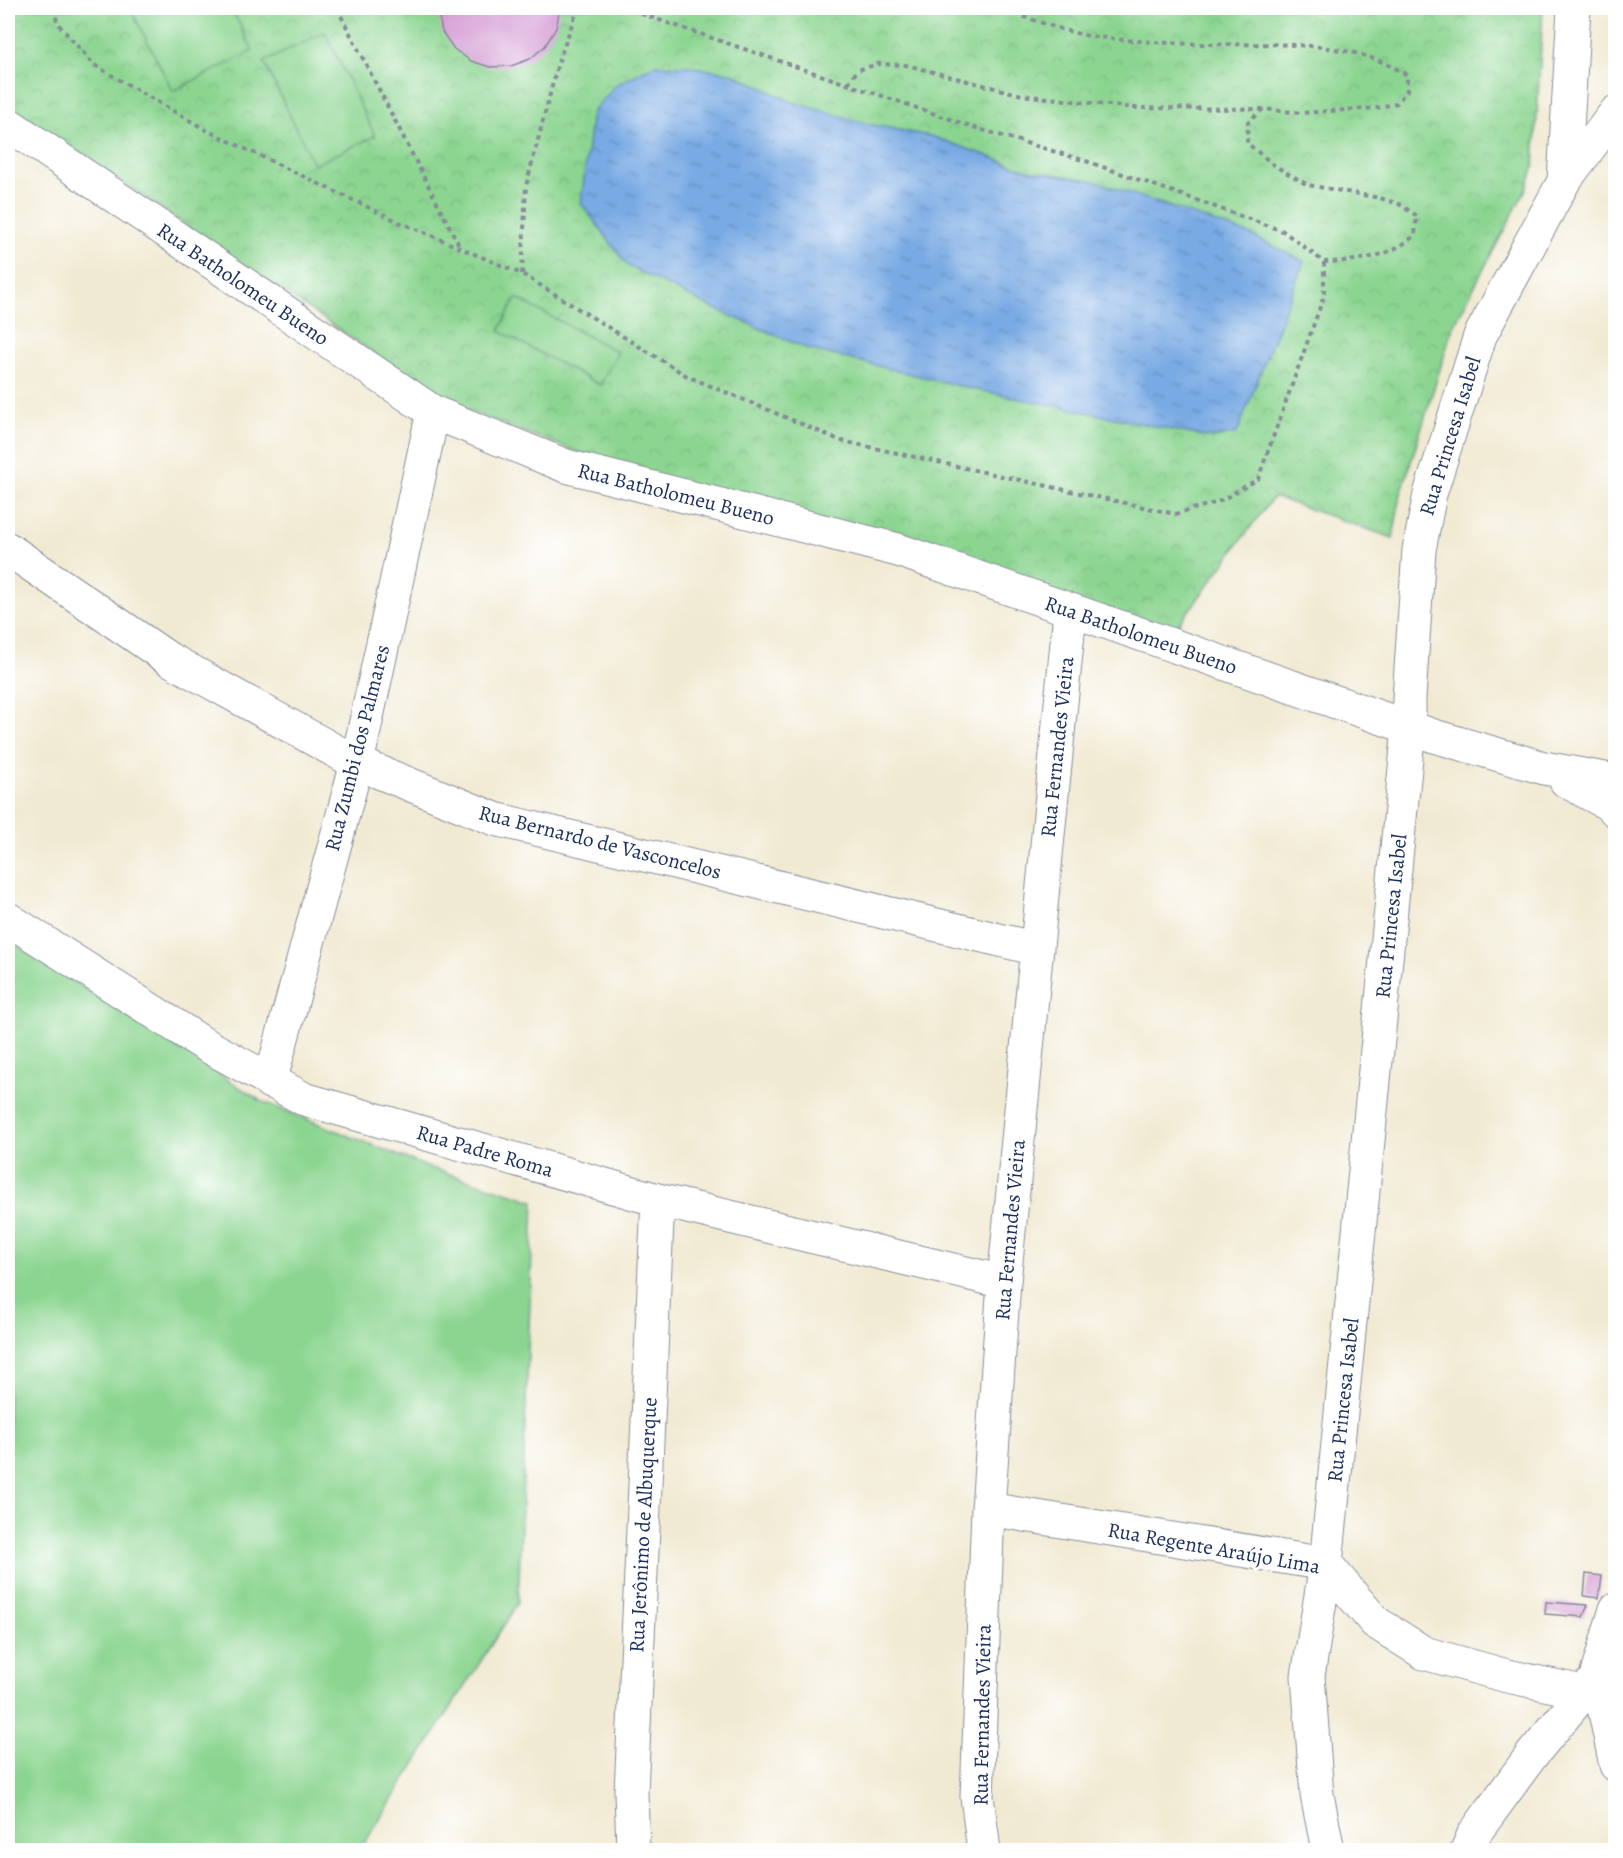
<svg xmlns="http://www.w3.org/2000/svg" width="1623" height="1858" font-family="Alegreya,serif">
<defs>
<pattern id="park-crowns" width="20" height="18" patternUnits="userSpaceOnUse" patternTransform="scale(1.5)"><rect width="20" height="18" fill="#8cd591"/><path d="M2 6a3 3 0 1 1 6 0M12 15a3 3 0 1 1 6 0" fill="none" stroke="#78b77f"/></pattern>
<pattern id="water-ripples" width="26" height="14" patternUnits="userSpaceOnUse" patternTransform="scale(1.5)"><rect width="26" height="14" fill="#79aae4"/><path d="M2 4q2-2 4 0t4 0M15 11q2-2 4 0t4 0" fill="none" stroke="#628bbc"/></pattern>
</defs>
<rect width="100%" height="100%" fill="#fff"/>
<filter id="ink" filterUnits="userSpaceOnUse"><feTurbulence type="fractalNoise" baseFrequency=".0167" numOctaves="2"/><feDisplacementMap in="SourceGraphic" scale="12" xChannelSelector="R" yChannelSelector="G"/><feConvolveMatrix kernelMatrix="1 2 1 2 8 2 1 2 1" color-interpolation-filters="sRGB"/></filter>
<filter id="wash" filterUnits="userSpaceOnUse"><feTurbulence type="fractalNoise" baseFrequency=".008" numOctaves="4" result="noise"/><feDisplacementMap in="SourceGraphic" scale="24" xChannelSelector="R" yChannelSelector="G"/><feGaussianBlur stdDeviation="1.35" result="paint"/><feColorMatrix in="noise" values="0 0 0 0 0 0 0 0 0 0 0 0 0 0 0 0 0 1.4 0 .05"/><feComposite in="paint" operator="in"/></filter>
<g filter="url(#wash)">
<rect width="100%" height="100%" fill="#f1ead3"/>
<path fill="url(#park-crowns)" stroke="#548278" stroke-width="1.5" d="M8,8h1535l-9,159 -9,24 -72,136 -53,170 -7,41 -119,-41c-37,45 -67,94 -105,138l-543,-165 -179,-67 -439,-299z"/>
<path fill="#8cd591" stroke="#548278" stroke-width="1.5" d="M130,8h101l22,43 -80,40z
M325,32l50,104 -61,29 -50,-103z
M516,298l102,54 -18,33 -101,-54z
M8,940l253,161 164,65 109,35 -16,402 -158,247h-352z"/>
<path fill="url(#water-ripples)" stroke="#4a6ca1" stroke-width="1.5" d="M655,65l33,1 46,8 58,28 76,22 66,13 93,33 68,11 156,54 53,26 -67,172 -25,5 -239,-49 -165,-40 -95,-41 -85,-42 -47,-63 11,-91 25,-28z"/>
<g id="blocks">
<path fill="#d69fd5" d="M437,8h123l-4,20 -11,18 -15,13 -19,7 -21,1 -19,-6 -17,-12 -12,-17z
M1586,1574l16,2 -3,22 -15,-2z
M1546,1602l42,3 -5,12 -38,-3z"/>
</g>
</g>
<g filter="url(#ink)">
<use href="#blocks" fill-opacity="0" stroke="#868c98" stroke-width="1.5"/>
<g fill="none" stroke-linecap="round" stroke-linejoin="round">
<defs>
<path id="minor" d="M8,124l425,288 133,54 332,84 536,186 110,32 72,13
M1564,181l52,-69
M8,549l161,110 188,104 138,56 542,130
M1566,781l44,24 6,6
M8,919l196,125 100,55 354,101 346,82
M270,1082l87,-319 76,-351
M988,1509l338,55 49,58 49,31 83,23 76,16
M1616,1609l-19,65 19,91
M633,1850l-2,-58 27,-592
M984,1850l-7,-53 11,-288 16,-227 66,-670
M1328,1850l-11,-55 -9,-119 18,-112 83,-836v-30l10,-148 11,-56 50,-158 84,-155 10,-173
M1467,1850l7,-16 57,-78 85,-102"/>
</defs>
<use href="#minor" stroke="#868c98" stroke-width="35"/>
<path stroke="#868c98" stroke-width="4" stroke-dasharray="4.5 4.5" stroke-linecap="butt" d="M53,8l5,16 36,41 114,66 191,91 123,52 165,102 155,65 333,73 43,-12 40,-23 66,-183v-34l-41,-31 -197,-70 -110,-33 -352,-120
M337,8l123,239
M848,83l10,-13 20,-6 28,1 116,30 112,13 130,1 37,4 76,-5 20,-5 10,-13v-15c-61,-39 -140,-29 -209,-31 -34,-1 -68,-3 -101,-7 -30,-3 -71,-21 -101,-29
M1263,109l-15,13 -1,21 28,23 33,19 72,13 19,6 18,12 -2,19c-26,23 -57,26 -91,27
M522,274l4,-88 32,-123 20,-55"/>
<use href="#minor" stroke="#fff" stroke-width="33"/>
</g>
</g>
<g text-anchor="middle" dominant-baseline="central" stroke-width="6" stroke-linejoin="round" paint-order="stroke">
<g font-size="21" fill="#1b2f5e" stroke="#fff">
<text transform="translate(243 284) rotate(34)">Rua Batholomeu Bueno</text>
<text transform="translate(1450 436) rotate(-73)">Rua Princesa Isabel</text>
<text transform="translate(676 494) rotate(14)">Rua Batholomeu Bueno</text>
<text transform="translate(1141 635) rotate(19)">Rua Batholomeu Bueno</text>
<text transform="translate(1057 747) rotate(-84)">Rua Fernandes Vieira</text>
<text transform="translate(357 748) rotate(-76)">Rua Zumbi dos Palmares</text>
<text transform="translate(600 842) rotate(14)">Rua Bernardo de Vasconcelos</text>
<text transform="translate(1391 916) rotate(-84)">Rua Princesa Isabel</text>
<text transform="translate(485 1151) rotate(16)">Rua Padre Roma</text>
<text transform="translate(1010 1230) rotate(-85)">Rua Fernandes Vieira</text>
<text transform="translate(1343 1400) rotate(-84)">Rua Princesa Isabel</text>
<text transform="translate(643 1525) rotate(-87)">Rua Jerônimo de Albuquerque</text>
<text transform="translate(1214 1548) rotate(10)">Rua Regente Araújo Lima</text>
<text transform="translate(982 1715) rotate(-89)">Rua Fernandes Vieira</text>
</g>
</g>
<rect width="1623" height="1858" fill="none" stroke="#fff" stroke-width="30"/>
</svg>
